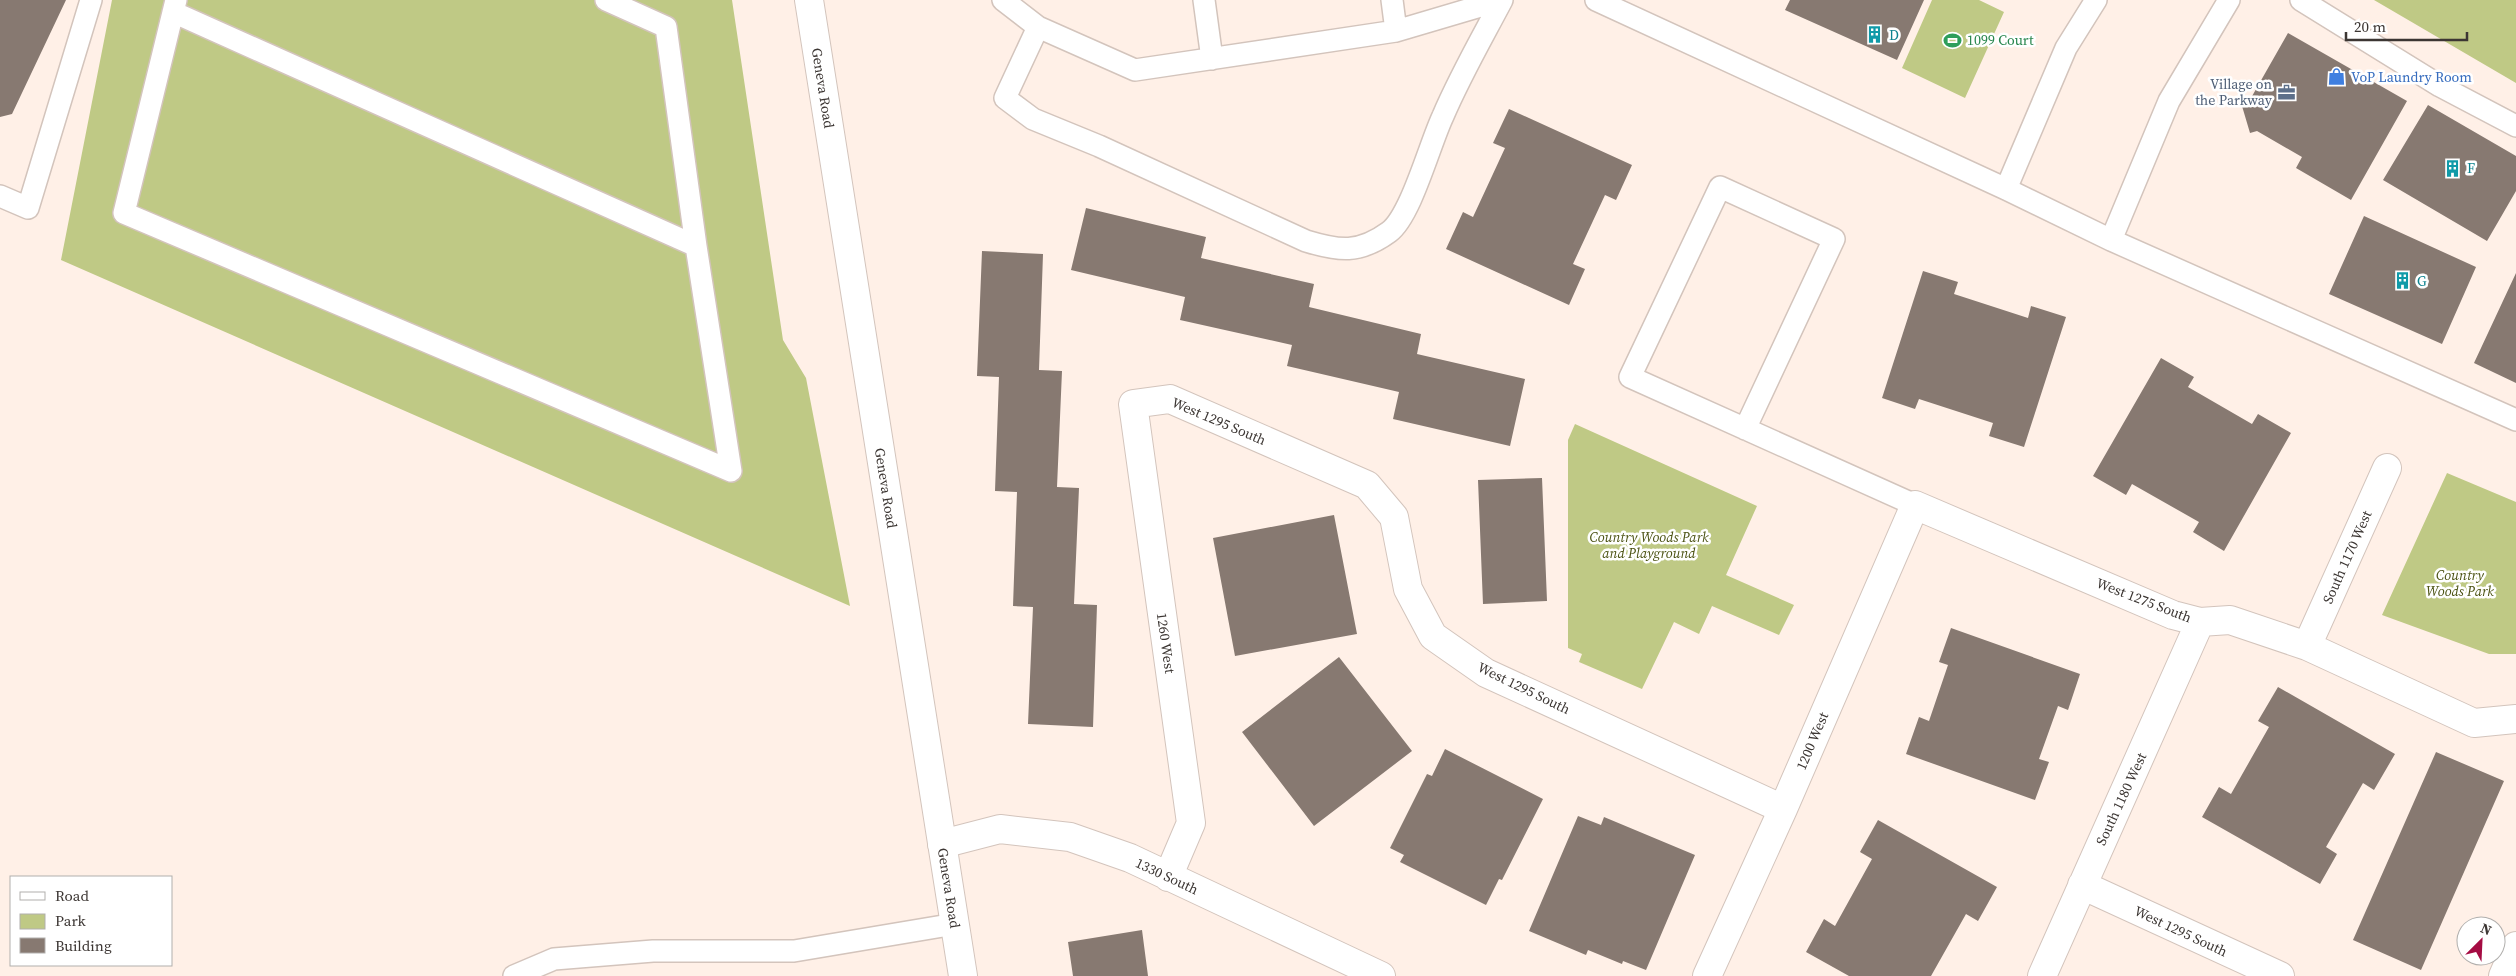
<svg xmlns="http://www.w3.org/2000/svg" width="2516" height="976" font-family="'Source Serif 4',serif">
<rect width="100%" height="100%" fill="#fff0e7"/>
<path fill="#bfc985" d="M112,0h620l51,340 23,38 44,228 -789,-346z
M1932,0h47l25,12 -39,86 -63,-30z
M2374,0h142v83z
M1575,424l182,82 -31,69 68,30 -15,30 -67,-29 -13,28 -25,-12 -32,67 -63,-27 3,-8 -14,-6v-208z
M2447,473l69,29v152h-27l-107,-39z"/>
<path fill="#877971" d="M0,0h66l-54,114 -12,3z
M1790,0h134l-27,60 -112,-50z
M2288,33l119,68 -56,99 -55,-32 6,-11 -45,-26 -7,2 -8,-27 5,-1z
M2428,105l88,51v35l-29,50 -104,-61z
M1509,109l123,56 -16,35 -11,-5 -32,69 12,5 -16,36 -123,-56 17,-37 10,5 32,-69 -12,-5z
M1086,208l120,29 -5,21 113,26 -5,23 112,27 -4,20 108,25 -15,67 -117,-27 6,-27 -112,-26 5,-21 -112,-25 5,-23 -114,-27z
M2364,216l112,51 -34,77 -113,-50z
M982,251l61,3 -4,116 23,1 -5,116 22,1 -5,116 23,1 -4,122 -65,-3 5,-117 -20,-1 4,-114 -22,-1 4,-114 -22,-1z
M1923,271l35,11 -4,12 74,24 3,-12 35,11 -42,130 -35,-11 4,-13 -74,-24 -4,10 -33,-11z
M2516,273v110l-42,-20z
M2161,358l33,19 -6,10 64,37 6,-10 33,19 -67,118 -31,-19 6,-10 -67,-38 -6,11 -33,-19z
M1542,478l5,123 -64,3 -5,-124z
M1334,515l23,119 -122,22 -22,-118z
M1951,628l129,46 -12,36 -10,-4 -19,53 10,3 -14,38 -129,-46 13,-37 10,4 19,-56 -9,-3z
M1339,657l73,94 -98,75 -72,-94z
M2278,687l117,67 -21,36 -11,-7 -37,64 11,7 -17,30 -118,-67 17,-30 12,7 38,-67 -11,-6z
M1445,749l98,50 -41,81 -3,-1 -13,26 -86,-43 4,-7 -14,-7 37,-74 5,2z
M2436,752l68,29 -83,189 -68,-30z
M1578,816l23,9 3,-8 91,38 -49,115 -23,-9 -1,3 -34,-14 -2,5 -57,-24z
M1878,820l119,67 -19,34 -12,-7 -35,62h-82l-43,-24 18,-33 11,7 37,-67 -12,-7z
M1142,930l6,46h-75l-5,-34z"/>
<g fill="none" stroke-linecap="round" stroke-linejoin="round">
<defs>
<path id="service" d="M176,0l-52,213 607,258 -35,-225 -30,-219 -60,-27
M1003,0l35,27 97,43 261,-39 105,-31
M1204,0l8,59
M1392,0l4,31
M1596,0l410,189 105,51 405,180
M2301,0l139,86 76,40
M173,12l523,234
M1038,27l-33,71 28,21 66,27 207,95c33,10 53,13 83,-9 22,-16 41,-89 54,-116 17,-40 39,-78 59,-116
M2006,189l60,-141 30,-48
M0,196l28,12 63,-208
M2111,240l58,-139 60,-101
M1745,429l89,-190 -114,-52 -90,190 285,128
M514,976l40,-17 99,-8h141l161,-27"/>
<path id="minor" d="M2307,646l80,-178
M942,844l58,-15 70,8 60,21 251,118
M1168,877l23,-54 -58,-419 37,-5 197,86 27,32 14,72 25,47 53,37 297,136
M2082,885l198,91
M1707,976l76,-167 132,-304 258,110 27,7 30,-2 77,26 167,77 42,-4
M2042,976l158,-354
M2503,976l13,-30"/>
<path id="secondary" d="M809,0l154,976"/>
</defs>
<use href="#service" stroke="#d3c4bc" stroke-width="24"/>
<use href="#minor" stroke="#d3c4bc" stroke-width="30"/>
<use href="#secondary" stroke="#d3c4bc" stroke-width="30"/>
<use href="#service" stroke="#fff" stroke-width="21"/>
<use href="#minor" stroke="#fff" stroke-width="28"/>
<use href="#secondary" stroke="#fff" stroke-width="28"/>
</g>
<defs>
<symbol id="building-bare" viewBox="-9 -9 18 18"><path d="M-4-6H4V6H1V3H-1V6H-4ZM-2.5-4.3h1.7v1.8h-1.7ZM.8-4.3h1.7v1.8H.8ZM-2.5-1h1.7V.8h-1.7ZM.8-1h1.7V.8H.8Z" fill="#0f9aa8" stroke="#fff" stroke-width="2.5" paint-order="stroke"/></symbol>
<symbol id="stadium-bare" viewBox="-9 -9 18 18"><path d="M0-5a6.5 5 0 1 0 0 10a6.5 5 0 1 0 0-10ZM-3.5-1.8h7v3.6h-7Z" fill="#2e9e5b" stroke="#fff" stroke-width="2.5" paint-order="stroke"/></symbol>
<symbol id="shop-bare" viewBox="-9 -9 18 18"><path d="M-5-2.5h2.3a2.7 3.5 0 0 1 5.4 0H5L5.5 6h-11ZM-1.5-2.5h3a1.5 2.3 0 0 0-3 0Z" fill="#3f7fe0" stroke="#fff" stroke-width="2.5" paint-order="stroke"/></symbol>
<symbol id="office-bare" viewBox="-9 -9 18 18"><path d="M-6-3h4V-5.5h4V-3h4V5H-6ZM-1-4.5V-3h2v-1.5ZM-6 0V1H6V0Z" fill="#5c6f8a" stroke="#fff" stroke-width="2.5" paint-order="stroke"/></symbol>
</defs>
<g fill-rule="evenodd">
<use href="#building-bare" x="1862" y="22" width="25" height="25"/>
<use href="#stadium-bare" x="1940" y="28" width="25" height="25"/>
<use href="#shop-bare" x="2324" y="64" width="25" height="25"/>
<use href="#office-bare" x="2274" y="80" width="25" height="25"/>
<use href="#building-bare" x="2440" y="156" width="25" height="25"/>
<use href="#building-bare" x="2390" y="268" width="25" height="25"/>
</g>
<g text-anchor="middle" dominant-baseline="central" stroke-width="5" stroke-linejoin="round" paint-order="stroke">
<g font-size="14" fill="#0d838f" stroke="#fff" text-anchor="start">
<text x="1889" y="35">D</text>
<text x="2467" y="168">F</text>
<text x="2417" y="281">G</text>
</g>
<g font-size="14" fill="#27864d" stroke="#fff" text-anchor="start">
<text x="1967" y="40">1099 Court</text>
</g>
<g font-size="14" fill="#366cbe" stroke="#fff" text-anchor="start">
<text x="2351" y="77">VoP Laundry Room</text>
</g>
<g font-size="14" fill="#4e5e75" stroke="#fff" text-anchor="end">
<text x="2272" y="84">Village on<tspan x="2272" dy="16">the Parkway</tspan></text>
</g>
<g font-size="14" fill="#3c3633" stroke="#fff">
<text transform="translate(823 88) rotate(81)">Geneva Road</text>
<text transform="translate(1219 421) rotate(23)">West 1295 South</text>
<text transform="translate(886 488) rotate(81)">Geneva Road</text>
<text transform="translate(2347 557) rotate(-66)">South 1170 West</text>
<text transform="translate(2144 600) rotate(21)">West 1275 South</text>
<text transform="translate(1166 643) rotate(82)">1260 West</text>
<text transform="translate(1524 688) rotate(26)">West 1295 South</text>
<text transform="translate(1812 741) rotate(-67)">1200 West</text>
<text transform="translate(2121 799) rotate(-65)">South 1180 West</text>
<text transform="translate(1167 876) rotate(25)">1330 South</text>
<text transform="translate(949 888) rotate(81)">Geneva Road</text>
<text transform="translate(2181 931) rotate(25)">West 1295 South</text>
</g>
<g font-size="14" font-style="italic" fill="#4c5314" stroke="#fff">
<text x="1649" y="537">Country Woods Park<tspan x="1649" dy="16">and Playground</tspan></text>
<text x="2460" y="575">Country<tspan x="2460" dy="16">Woods Park</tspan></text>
</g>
</g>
<rect x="10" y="876" width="162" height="90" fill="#ffffff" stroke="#b1afad"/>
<rect x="20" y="892" width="25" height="8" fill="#ffffff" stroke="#b1afad"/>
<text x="55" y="901" font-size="15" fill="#3c3633">Road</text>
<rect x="20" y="914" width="25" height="15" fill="#bfc985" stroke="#b1afad"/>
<text x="55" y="926" font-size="15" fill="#3c3633">Park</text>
<rect x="20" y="938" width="25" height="15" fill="#877971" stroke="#b1afad"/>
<text x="55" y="951" font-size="15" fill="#3c3633">Building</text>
<g transform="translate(2481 941) rotate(24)"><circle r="24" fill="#ffffff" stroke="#b1afad"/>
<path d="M0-4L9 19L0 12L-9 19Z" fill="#a50c43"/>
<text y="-8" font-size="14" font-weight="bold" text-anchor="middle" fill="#3c3633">N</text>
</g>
<path d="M2346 32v8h121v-8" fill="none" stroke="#3c3633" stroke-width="2.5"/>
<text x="2354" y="32" font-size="15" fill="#3c3633" stroke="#ffffff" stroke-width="4" paint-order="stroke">20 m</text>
</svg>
